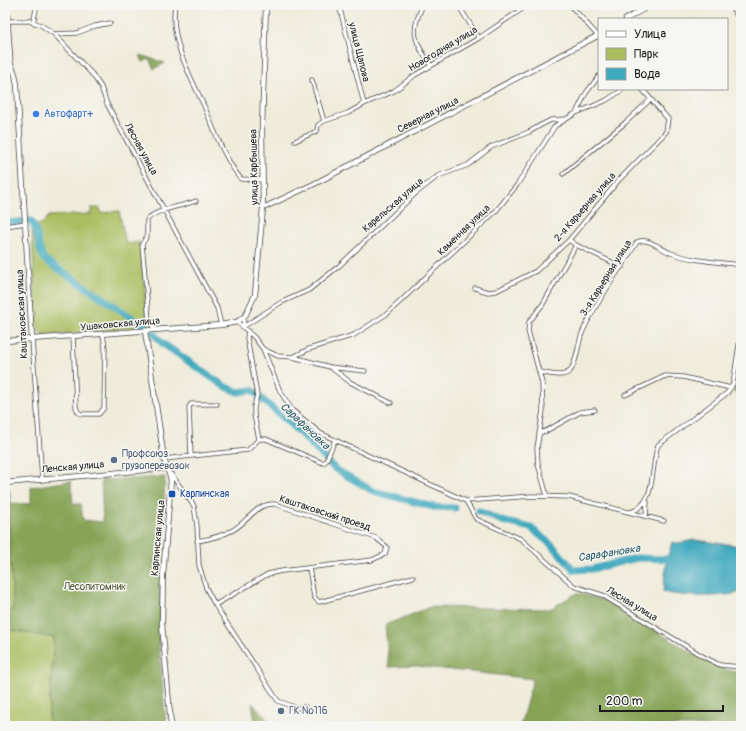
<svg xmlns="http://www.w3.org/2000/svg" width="746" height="731" font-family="Pangolin,sans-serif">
<rect width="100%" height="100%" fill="#f6f6f2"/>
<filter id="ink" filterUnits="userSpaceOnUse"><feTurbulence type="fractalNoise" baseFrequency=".025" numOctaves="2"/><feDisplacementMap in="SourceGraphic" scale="8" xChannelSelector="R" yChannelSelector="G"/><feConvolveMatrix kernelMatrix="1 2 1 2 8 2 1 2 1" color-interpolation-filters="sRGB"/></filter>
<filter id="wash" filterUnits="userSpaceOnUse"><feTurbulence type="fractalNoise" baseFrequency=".012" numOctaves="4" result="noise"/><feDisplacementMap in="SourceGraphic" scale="16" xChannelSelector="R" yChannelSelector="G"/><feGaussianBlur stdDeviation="0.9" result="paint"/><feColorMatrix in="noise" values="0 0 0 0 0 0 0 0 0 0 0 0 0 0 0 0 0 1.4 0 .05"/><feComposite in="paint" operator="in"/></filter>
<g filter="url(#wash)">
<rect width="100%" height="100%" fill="#f0ecdb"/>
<path fill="#aabd61" stroke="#636c3e" d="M91,208h9l1,5 18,-2 7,33 13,-2 6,47 1,24 3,13 -106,10 -7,-8 -4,-101 11,-4 6,-7 42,-2z
M741,357v36l-7,-1 1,-3z
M5,506h3l5,105h-8z
M5,629l49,9 -6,88h-43z"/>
<path fill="#87a457" stroke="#52603a" d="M140,55l25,8 -11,6 -5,-10 -6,3z
M165,477l-6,168 7,81h-118l6,-88 -49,-9v-18l8,-1 -5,-104h-3v-17l4,-1 2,15 20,1v-17l40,-6 2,23h8l2,16 20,2 -2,-42z
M577,593l32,9 93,57 25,11 14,3v53h-221l13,-47 -116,-13 -28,1 -4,-42 45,-18 120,2z
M252,703l14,15 1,8h-11z"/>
<path fill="#3fa9be" stroke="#2e626d" d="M695,540l46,6v46c-19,6 -60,5 -78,0l4,-33 5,-17 5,1z"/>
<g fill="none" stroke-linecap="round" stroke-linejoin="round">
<path stroke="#3fa9be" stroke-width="7" d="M5,223l26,-2c9,11 5,28 14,39l104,69
M154,334l8,9 62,43 14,6 14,-2 50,45 33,34 38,22 61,16 21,1
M479,511l23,10 29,7 22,18 21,24 18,-1 45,-11 30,1"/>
</g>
</g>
<g filter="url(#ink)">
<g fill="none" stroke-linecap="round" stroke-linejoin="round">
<defs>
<path id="street" d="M7,5l4,59
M175,5c-6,35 16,72 30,103 10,24 19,50 36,71l22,1
M227,5v1
M339,5l25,99
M423,5c-14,28 -8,36 8,61
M458,5l21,33
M570,5l29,32
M8,21h22l11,4 13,9 38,40 9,13 6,17 110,204 4,17
M33,23l4,-18
M54,34l23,-1 18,-7 15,-3
M312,80l12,41
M576,113l10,-20 13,-17
M295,141l22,-10 1,-6 6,-4 24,-8 16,-9 30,-13 21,-16 64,-37 49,-33
M563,174l62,-51 26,-24
M5,226l21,-3
M569,240l7,5 46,22
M475,288l13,4 8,-1 40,-20 33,-31 50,-60 47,-48 2,-13 -26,-30
M244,317l-1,10 37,-24 29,-13 30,-24 77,-73 22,-17 30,-11 23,-18 38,-15 12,-7 10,-5 15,-1
M237,322l17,15 9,12 17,42 12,19 28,23 146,68 10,18 45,20 53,47 28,9 102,62 16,8 21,2
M155,330l-6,-10 -7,-76 5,-8v-16c8,-11 34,-13 49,-19
M248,331l-1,7 10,57 -3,12v8l5,24
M73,336l3,71 2,5 3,2h18l5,-6 1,-60 -2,-14
M32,340l10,139
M263,349l15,7 15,1 37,10 35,4
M293,357l16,-8 45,-14 34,-22 108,-102 21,-26 38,-59 21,-13 29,-12 19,-12
M330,367l20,15 41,21
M539,372c9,1 22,6 30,0 8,-7 9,-31 14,-41 14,-31 36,-60 54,-89 12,-5 23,7 34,11 22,8 47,9 70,12
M625,395l40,-19 18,1 48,11
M539,433l7,-2 34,-19 15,-2
M191,456l-2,-49 2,-3h26
M164,459l84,-9 11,-11h7l57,24 3,-2 9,-21
M171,474l23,32 3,20 2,39 7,23 9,17 63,96 19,7 8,-1
M547,496l-9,-32 -1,-16 6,-38 -1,-27 -14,-52 1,-9 14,-18 33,-59
M466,501l65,-5 38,1 95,24
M630,512c27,-7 20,-44 28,-67l69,-52 6,-9 8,-52
M646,516l1,-14
M197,541c13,-2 25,-5 36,-11 16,-9 23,-27 42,-26l101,34 11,9 -2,7 -13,6 -90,11 -14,3 -53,31
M309,568l5,29 5,5 94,-25"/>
<path id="secondary" d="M730,5l11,15
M626,19l25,-14
M5,65l6,-1 4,10 2,11 15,255
M263,208l51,-24 285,-149
M145,331l19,128 7,21 -8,95 -1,49 9,102
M5,341l216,-16 16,-3 8,-6 10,-21 8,-87 -1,-81 4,-122
M5,483l162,-15"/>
</defs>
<use href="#street" stroke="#3c3b39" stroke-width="5"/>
<use href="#secondary" stroke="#3c3b39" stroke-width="6"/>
<use href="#street" stroke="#fff" stroke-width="3.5"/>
<use href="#secondary" stroke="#fff" stroke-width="4.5"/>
</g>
</g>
<circle fill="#3f7fe0" stroke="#f6f6f2" stroke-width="1.5" cx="36" cy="114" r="4"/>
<g fill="#5c6f8a" stroke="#f6f6f2" stroke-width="1.5">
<circle cx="114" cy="460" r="4"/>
<circle cx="281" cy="711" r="4"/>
</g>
<rect fill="#1a4fb4" stroke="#f6f6f2" stroke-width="1.5" x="168" y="490" width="8" height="8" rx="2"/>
<g text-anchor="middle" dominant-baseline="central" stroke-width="3" stroke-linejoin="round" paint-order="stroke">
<g font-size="10" fill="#1c1c1c" stroke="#f6f6f2">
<text transform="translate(443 49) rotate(-31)">Новогодняя улица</text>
<text transform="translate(359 52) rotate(76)">улица Щапова</text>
<text transform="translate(428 115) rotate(-27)">Северная улица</text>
<text transform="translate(141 149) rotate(61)">Лесная улица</text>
<text transform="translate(254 167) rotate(-91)">улица Карбышева</text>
<text transform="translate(393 205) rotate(-41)">Карельская улица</text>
<text transform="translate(585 207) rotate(-49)">2-я Карьерная улица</text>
<text transform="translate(464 230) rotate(-44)">Каменная улица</text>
<text transform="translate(606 278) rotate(-58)">3-я Карьерная улица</text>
<text transform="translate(22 314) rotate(-93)">Каштаковская улица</text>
<text transform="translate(120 324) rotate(-5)">Ушаковская улица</text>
<text transform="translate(73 467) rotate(-5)">Ленская улица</text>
<text transform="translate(325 513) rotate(18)">Каштаковский проезд</text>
<text transform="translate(158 538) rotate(-85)">Карпинская улица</text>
<text transform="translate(632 604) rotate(31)">Лесная улица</text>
</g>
<g font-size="10" fill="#366cbe" stroke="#f6f6f2" text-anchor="start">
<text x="44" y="114">Автофарт+</text>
</g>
<g font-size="10" fill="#4e5e75" stroke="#f6f6f2" text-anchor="start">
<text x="122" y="454">Профсоюз<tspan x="122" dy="12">грузоперевозок</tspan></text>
<text x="289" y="711">ГК №116</text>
</g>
<g font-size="10" fill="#164399" stroke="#f6f6f2" text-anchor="start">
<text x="180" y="494">Карпинская</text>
</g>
<g font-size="10" fill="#555c38" stroke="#f6f6f2">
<text x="95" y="587">Лесопитомник</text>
</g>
<g font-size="11" font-style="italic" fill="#2c5b65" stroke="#f6f6f2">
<text transform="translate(305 426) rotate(43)">Сарафановка</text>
<text transform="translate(609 553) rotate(-9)">Сарафановка</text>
</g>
</g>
<rect width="746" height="731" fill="none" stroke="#f6f6f2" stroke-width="20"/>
<rect x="598" y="18" width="130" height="72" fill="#f6f6f2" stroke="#9f9f9c"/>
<rect x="606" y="31" width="20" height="6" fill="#ffffff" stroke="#9f9f9c"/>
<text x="634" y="38" font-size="12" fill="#1c1c1c">Улица</text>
<rect x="606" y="48" width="20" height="12" fill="#aabd61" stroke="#9f9f9c"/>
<text x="634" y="58" font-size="12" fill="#1c1c1c">Парк</text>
<rect x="606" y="68" width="20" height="12" fill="#3fa9be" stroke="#9f9f9c"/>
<text x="634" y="78" font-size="12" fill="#1c1c1c">Вода</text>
<path d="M600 705v6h123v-6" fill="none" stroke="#1c1c1c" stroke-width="2"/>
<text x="606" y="705" font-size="12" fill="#1c1c1c" stroke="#f6f6f2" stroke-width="3" paint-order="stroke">200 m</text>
</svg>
